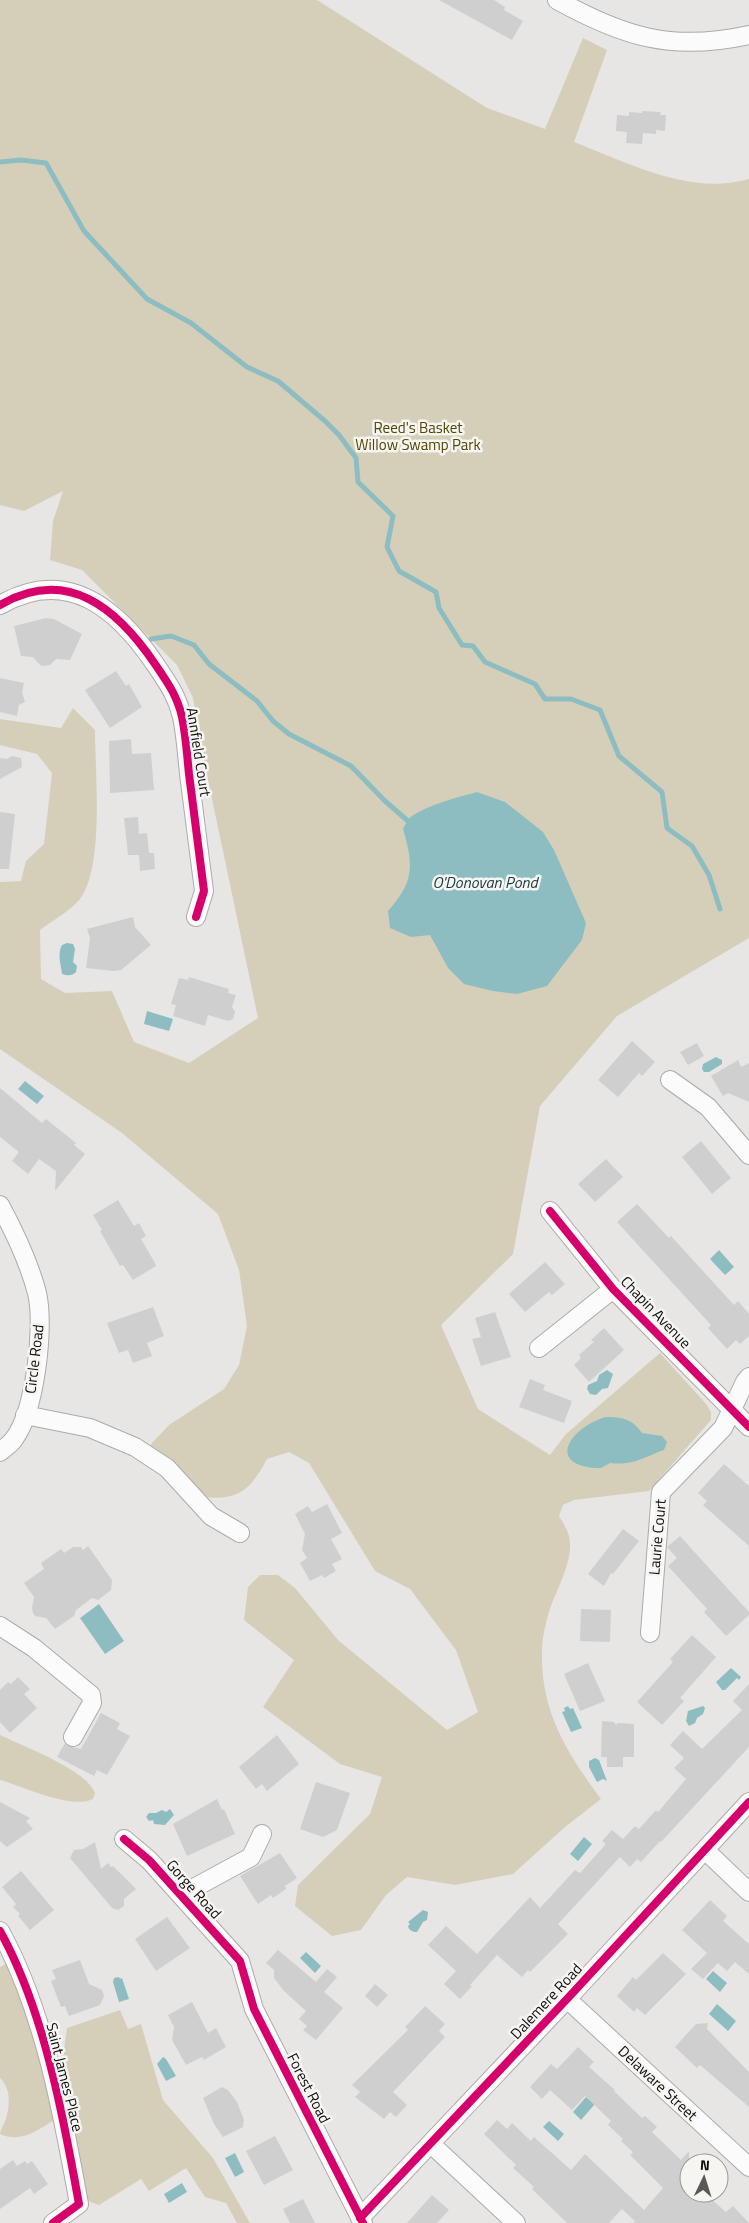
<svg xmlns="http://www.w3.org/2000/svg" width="749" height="2223" font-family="'Titillium Web',sans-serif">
<rect width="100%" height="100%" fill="#e7e6e5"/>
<path fill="#d5cfba" d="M0,0h317l170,108 58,21 38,-91 24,12 -33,92c55,21 116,54 175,37v759l-132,78 -77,90 -27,148 -72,71 37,84 72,46 16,-21 94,-81 47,52 4,7v8l-62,71 -75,9 -11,5 -4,11c3,5 7,11 9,17 8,22 -9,52 -17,73 -4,12 -9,31 -9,44 -2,61 25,103 59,149l-36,28 -52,47 -58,11 -48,-8 -21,18 -25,35 -29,6 -37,-30 3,-21 72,-71 12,-37 -42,-13 -77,-57 31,-47 -50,-40 4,-33 12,-12h18l17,13 43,52 109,90 31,-18 -22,-62 -46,-61 -35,-18 -66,-108 -20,-11 -22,7c-17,32 -29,42 -65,38l-28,-34 -24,-18 19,-20 55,-36 15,-24 8,-39 -8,-56 -21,-56 -96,-81 -122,-84v-167l21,-1 5,-20 18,-17 8,-71 -15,-19 -37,-9v-26l61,9 12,-20 22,22c0,42 9,131 -13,166 -7,12 -30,25 -42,34l1,49 24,14 47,-2 22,51 55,21 69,-45 -51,-243 -14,-77 -16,-33 -95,-95 -32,-10 3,-39 10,-30 -39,20 -24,-6z
M0,1735c23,11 87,35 95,58l-2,6c-22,11 -71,-13 -93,-19z
M7,1963l31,86 16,71c-17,11 -34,23 -54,14 1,-6 4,-10 6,-15 4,-15 5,-30 -6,-41v-111z
M120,2010l8,19 13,-5 22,76 50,58 37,65h-13l-11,-20 -21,-6 -19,-29 -37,23 -8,-12 -42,26 -11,-4 -27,-131 6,-42z"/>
<path fill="#8ebdc1" d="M477,792l28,10 38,30 11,18 32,73 -4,17 -35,46 -30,8 -24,-3 -29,-7 -16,-16 -18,-33 -19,2 -21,-9 -2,-17c26,-29 26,-45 15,-82 2,-4 5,-10 9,-13 18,-12 44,-18 65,-24z
M67,943l6,1 2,5 -2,13 4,4 -1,6c-4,4 -8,4 -14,2 -1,-9 -5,-20 0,-29z
M147,1011l26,8 -4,12 -25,-7z
M716,1057l6,3v4l-13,8h-5l-2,-3 1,-5z
M25,1081l19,15 -7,8 -19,-15z
M719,1250l15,17 -9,8 -15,-16z
M607,1370l6,4 -5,14 -6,1 -6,6 -6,-1 -3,-5 1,-4 9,-4 2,-6z
M605,1417c18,0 27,2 37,16l20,3 5,6 -3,8c-20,7 -31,16 -54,13l-9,5c-56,-1 -33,-39 4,-51z
M99,1604l25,37 -19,13 -25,-36z
M731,1668l10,9 -2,3 -2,-2 -12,12h-3l-6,-8z
M568,1706l2,3 3,-1 9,20 -11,4 -9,-20 3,-1 -1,-3z
M703,1706l2,2 -2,6 -6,4 -2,5 -6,3 -3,-5 2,-10z
M595,1758l4,2 8,21 -4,-2 -6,3 -8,-15v-6z
M170,1809l4,6 -9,10 -11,-1 -1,-4 -4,1 -3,-4 3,-4h7l6,-3 4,2z
M584,1837l8,7 -14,17 -8,-7z
M423,1910l5,2 -1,8 -4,2 -6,10c-5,0 -8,-2 -9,-6l2,-2 -2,-2z
M306,1952l15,14 -6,7 -15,-15z
M713,1971l14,12 -7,9 -14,-13z
M119,1977l1,2 2,-1 7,21 -10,3 -6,-20 1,-4z
M717,2004l19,17 -8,10 -19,-17z
M163,2057l3,2 10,17 -10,5 -9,-17z
M586,2097l9,7 -14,16 -8,-8z
M549,2121l15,13 -6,7 -15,-14z
M235,2153l9,19 -9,5 -10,-19z
M182,2183l5,9 -18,11 -5,-9z"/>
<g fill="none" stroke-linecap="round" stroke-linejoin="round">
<path stroke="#8ebdc1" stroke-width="5" d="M0,162l21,-2 25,3 38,68 63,68 44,24 56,44 31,14 47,40 14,14 17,23 2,24 35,34 -6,31 12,24 37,21 3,16 23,37 11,1 12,16 50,22 10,15h26l29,11 19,46 43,36 5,36 25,18 17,29 11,34
M151,639l20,-3 23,9 15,19 48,37 16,20 16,13 62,32 34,35 23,20"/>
</g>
<path fill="#d0cfcf" d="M439,0h55l11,7 -1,3 19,11 -11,19z
M642,111l19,1 -1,3h6l-1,16 -9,-1v4l-13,-1 -1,11 -16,-1 1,-11 -11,-1 1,-16 12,1v-4l13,1z
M46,618l8,1 28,15 -12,26 -14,-1 -6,6 -6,1 -4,-1 -7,-8 -12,-1 -7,-30z
M116,671l10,15 3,-2 13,23 -32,21 -25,-38z
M0,678l24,5 -2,9 3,10 -6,3 -2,11 -17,-4z
M131,739l1,15 19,-1 3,37 -44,3 -1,-52z
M12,756l9,2 1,9 -22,12v-21l7,1z
M0,812l15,2 -6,55h-9z
M138,817l1,17 8,-1 2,20h5l1,16 -15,2 -1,-16h-11l-4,-37z
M133,917l2,10 16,18 -30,25 -7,1 -28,-3 4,-30 -3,-9z
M189,977l40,12 -1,4 8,2 -4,12 3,5 -2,7 -5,2 -20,-6 -3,11 -32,-10 3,-11 -5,-1 8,-26 9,2z
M632,1041l23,21 -13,14 -3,-3 -21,24 -20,-17z
M697,1043l7,13 -16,9 -8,-13z
M738,1060l3,7 8,-4v39l-21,-9 -5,3 -12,-20z
M0,1088l42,35 4,-4 30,24 -2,2 11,9 -30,37 1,-20 -17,-12 -11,15 -16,-13 7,-9 -19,-15z
M701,1141l30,37 -19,16 -30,-37z
M606,1159l17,18 -28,25 -17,-18z
M118,1200l16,26 5,-3 7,13 -5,3 14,24 1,3 -23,14 -10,-15 -3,1 -20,-35 2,-1 -9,-15z
M637,1204l32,34 2,-2 63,69 4,-4 11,13v22l-9,8 -4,-4 -9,9 -19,-21 3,-3 -94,-103z
M545,1262l20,22 -13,11 -3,-3 -24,20 -16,-18z
M153,1307l11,29 -17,7 5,13 -19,7 -5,-13 -9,3 -12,-30z
M495,1312l16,45 -30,9 -9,-27 9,-2 -6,-19z
M604,1328l20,22 -35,32 -15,-17 7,-7 -2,-3 15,-13 -3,-2z
M530,1379l15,6 -2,5 29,11 -8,22 -45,-16z
M724,1464l25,22v60l-46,-41 4,-4 -9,-8z
M327,1504l15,29 -11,6 11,20 -10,5 4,7 -12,7 -2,-3 -12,6 -10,-18 7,-5 -5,-8 3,-16 -10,-20 13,-8 4,6z
M623,1529l16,12 -26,33 -2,-1 -7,13 -16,-12z
M680,1536l69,76v3l-23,21 -22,-24 3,-3 -39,-43 9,-8 -10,-11z
M88,1546l24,34 -1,10 -13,10 -6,-2 -16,12 -2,6 -19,13 -9,-11 -11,-2 -2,-3 -1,-5 2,-11 -10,-14 20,-14 -3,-6 20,-14 3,4 9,-6h8l2,3z
M581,1609l30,1 -1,32 -30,-1z
M692,1635l24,22 -36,41 4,3 -22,24 -25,-23 36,-40 -3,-3z
M588,1663l17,38 -25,10 -16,-37z
M18,1677l12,12 -6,5 13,14 -27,25 -10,-11v-32l8,-8 3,2z
M749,1684v63l-88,95 -1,-1 -19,21 -4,-3 -7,8 -10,-10 -62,67 10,10 -38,38 -2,-2 -6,7 -25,-22 -27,30 2,1 -12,13 -16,-15 12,-13 -28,-26 18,-19 31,28 53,-57 10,11 35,-38 5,3 26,-29 -4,-3 10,-11 11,9 12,-13 4,3 17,-19 2,2 28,-33 -12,-11 10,-10 -14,-13 13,-14 19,18 40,-39 -9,-9z
M101,1713l19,10 -3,6 13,7 -23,39 -10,-5 -3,6 -37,-19 8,-14 3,3 13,3z
M602,1721l12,1 2,3 2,-2 16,1v33h-11v10h-16v-10h-6z
M277,1735l22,29 -32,27 -5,-7 -6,5 -17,-22z
M316,1782l34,11 -13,37 -14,7 -23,-8z
M217,1799l5,11 2,-1 11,25 -48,22 -14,-32z
M0,1802l30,16 -4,3 7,8 -26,18 -7,-6z
M95,1842l6,27 7,-6 3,4 2,-1 23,23 -12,10v7l-6,4 -6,-2 -42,-50 4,-8 9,-1z
M280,1853l17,25 -12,8 1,3 -13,9 -2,-3 -13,9 -18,-28z
M21,1871l33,39 -24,20 -12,-14 2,-2 -7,-7 3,-3 -14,-17z
M710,1900l17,16 -4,5 26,23v30l-14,-12 -8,9 -9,-8 -15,16 -12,-10 16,-16 -25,-23z
M167,1917l23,31 -34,23 -21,-32z
M278,1950l38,32 11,-13 10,8 -13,15 19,16 -27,32 -13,-10 4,-4 -8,-7 7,-8 -22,-20 -10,-13v-8l-8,-7z
M663,1953l23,21 -41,41 -8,-7 -3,4 -17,-16 16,-19 3,3z
M80,1960l9,24 13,6 2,6 -4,9 -31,11 -4,-10 -4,1 -10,-26 5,-2 -4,-9z
M375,1984l13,11 -11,12 -12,-11z
M192,2002l16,31 8,-5 10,19 -22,13 -2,-3 -16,8 -14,-25 2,-13 -6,-12z
M425,2006l20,18 -6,7 6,6 -52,55 14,13 -11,12 -6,-5 -6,7 -29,-22 5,-5 -8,-7 56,-55 -3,-3z
M708,2023l-1,6 42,43v35l-49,-42 -3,3 -22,-21 21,-23z
M578,2047l16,15 -5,5 26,23 -1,1 28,27 3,-2 12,11 -5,5 29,28 8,-9v42h15l22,19 7,-6 16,17h-117l3,-2 -13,-12 -13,14h-42l-35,-34 2,-2 -21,-19 3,-3 -32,-31 13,-14 10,9 5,-6 19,18 3,-4 37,33 14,-16 59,56 19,-22 -33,-33 3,-3 -12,-11 2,-2 -15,-14 3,-4 -26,-25 -13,14 -22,-20 -8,9 -12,-12 21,-23 6,5z
M222,2087l6,3 9,12 7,18 -1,7 -20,10 -9,-13 -11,-26z
M275,2136l18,34 -29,15 -18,-34z
M13,2160l4,6 8,-5 2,3 5,-3 16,23 -14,10 -4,-6 -30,21v-40z
M432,2195l17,15 -12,13h-30z
M303,2199l12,24h-25l-7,-14z"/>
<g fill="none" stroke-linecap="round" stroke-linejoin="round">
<defs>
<path id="minor" d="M557,0c67,37 115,52 192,35
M0,605c67,-39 117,3 155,59 12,18 22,31 27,53 4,19 5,38 7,57 5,39 10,78 15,117l-8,26
M670,1080l38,27 41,48
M0,1205c15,28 29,57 37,88 8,34 -2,118 -23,146 -3,5 -10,9 -14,13
M550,1211l63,78 136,138
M539,1348l74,-59
M25,1415l65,13 45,19 32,21 44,48 29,17
M0,1626l34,22 57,47 1,8 -19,34
M650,1633l11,-141 62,-64 22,-46 4,-5
M124,1839l25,21 91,101 14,48 109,214
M705,1850l44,42
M181,1895l70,-38 11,-23
M0,1931c44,79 63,184 79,273l-26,19
M567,1999l182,168
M431,2144l85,79
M360,2218l207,-219 182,-197"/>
</defs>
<use href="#minor" stroke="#acabaa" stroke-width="20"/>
<use href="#minor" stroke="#fbfbfb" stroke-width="18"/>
<defs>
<path id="cycleway" d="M0,605c67,-39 117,3 155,59 12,18 22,31 27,53 4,19 5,38 7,57 5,39 10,78 15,117l-8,26
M550,1211l63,78 136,138
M124,1839l25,21 91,101 14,48 109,214
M0,1931c44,79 63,184 79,273l-26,19
M360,2218l207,-219 182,-197"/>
</defs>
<use href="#cycleway" stroke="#f6f5f1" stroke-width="11"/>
<use href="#cycleway" stroke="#d6006c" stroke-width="8"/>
</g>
<g text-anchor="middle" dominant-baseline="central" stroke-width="5" stroke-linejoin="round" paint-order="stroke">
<g font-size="15" fill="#544504" stroke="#f6f5f1">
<text x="418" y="427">Reed's Basket<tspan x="418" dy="17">Willow Swamp Park</tspan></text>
</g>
<g font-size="15" fill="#0e0d0c" stroke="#f6f5f1">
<text transform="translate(199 752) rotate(81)">Annfield Court</text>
<text transform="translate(656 1312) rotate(46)">Chapin Avenue</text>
<text transform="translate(34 1359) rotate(-83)">Circle Road</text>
<text transform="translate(657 1537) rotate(-85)">Laurie Court</text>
<text transform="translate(194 1889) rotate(48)">Gorge Road</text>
<text transform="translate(546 2001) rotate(-47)">Dalemere Road</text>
<text transform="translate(65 2077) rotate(76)">Saint James Place</text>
<text transform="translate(658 2083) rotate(43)">Delaware Street</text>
<text transform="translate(309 2088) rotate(63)">Forest Road</text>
</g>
<g font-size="16" font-style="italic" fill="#183a3d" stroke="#f6f5f1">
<text x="485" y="882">O'Donovan Pond</text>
</g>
</g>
<g transform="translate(704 2178) rotate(4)"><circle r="24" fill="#f6f5f1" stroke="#999895"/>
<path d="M0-4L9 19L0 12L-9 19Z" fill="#5a5958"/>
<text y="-8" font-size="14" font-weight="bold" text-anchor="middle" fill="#0e0d0c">N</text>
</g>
</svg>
